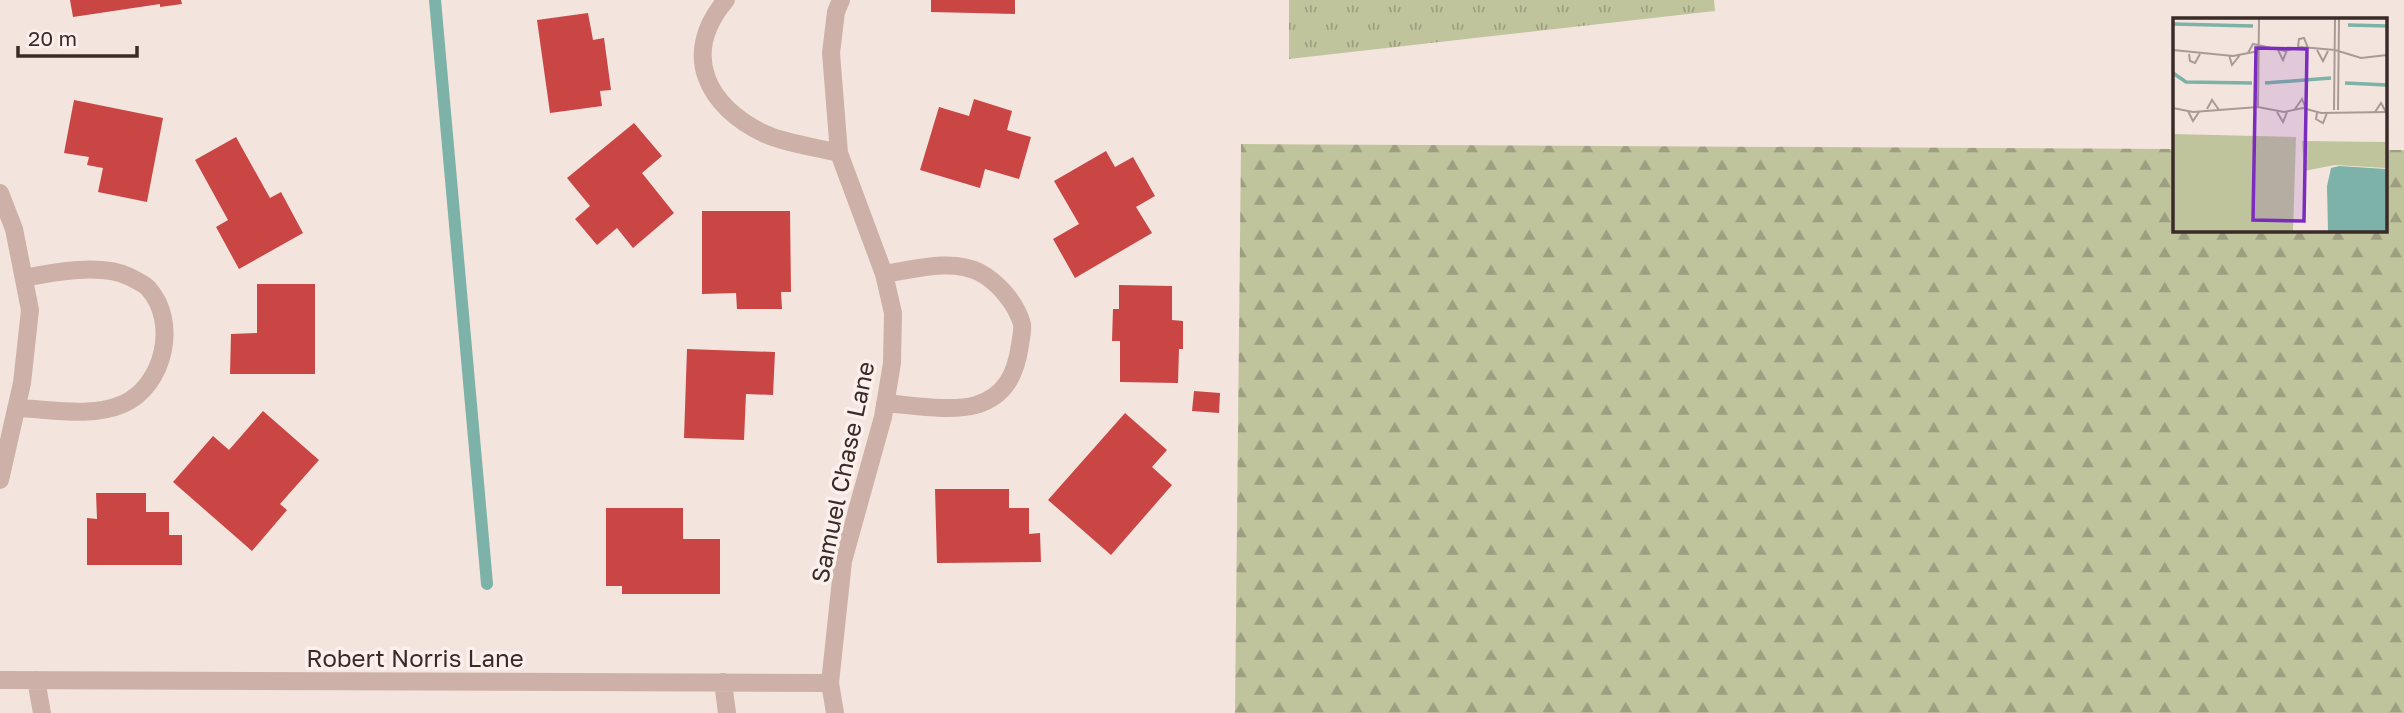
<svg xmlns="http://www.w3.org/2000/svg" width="2404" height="713" font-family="'Golos Text',sans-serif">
<defs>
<pattern id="grass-tufts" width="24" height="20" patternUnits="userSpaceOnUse" patternTransform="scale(1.75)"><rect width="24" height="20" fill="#c0c49d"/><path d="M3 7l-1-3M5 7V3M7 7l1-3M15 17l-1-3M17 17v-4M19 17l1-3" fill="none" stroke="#9d9f80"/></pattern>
<pattern id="forest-firs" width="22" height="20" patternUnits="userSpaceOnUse" patternTransform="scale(1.75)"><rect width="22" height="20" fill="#c0c49d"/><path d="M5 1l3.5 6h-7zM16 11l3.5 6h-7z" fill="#9d9f80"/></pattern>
</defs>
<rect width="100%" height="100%" fill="#f4e4de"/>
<path fill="url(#grass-tufts)" d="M1289,0h425l1,11 -426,48z"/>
<path fill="url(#forest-firs)" d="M1241,144l934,5v80h210v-79h19v563h-1169z"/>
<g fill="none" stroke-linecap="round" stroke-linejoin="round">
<path stroke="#7cb2a7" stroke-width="12" d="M435,0l52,584"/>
</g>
<path fill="#ca4645" d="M70,0h111l1,4 -22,3v-3l-87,13z
M931,0h84v14l-84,-2z
M588,13l5,27 11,-2 7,52 -11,1 2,15 -52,7 -13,-93z
M974,99l38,12 -5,19 24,7 -12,42 -34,-10 -5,19 -60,-18 19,-63 30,9z
M74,100l89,18 -16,84 -49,-10 5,-24 -16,-3 2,-8 -25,-4z
M634,123l28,33 -20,17 32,40 -41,35 -16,-20 -20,17 -22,-26 15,-13 -23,-28z
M236,137l34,61 11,-6 22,41 -64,36 -23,-42 12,-7 -33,-60z
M1106,151l9,16 18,-10 22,39 -19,11 16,26 -77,45 -22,-39 26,-15 -25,-43z
M702,211h88l1,81h-10l1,17h-45l-1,-16 -34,1z
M257,284h58v90h-85l1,-40 26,-1z
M1119,285l53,1v34l11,1v28h-4l-1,34 -58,-1v-41h-8l1,-32h6z
M687,349l88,3 -2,43 -27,-1 -2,46 -60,-2z
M1194,391l26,2 -1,20 -27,-2z
M263,411l56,49 -39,44 7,6 -35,41 -79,-69 40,-46 16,14z
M1125,413l42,37 -15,17 20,18 -61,70 -63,-55z
M935,489h74v19h20v26l11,-1 1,29 -104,1z
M96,493h50v19h23v23h13v30h-95v-47l10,1z
M606,508h77v31h37v55h-98v-8h-16z"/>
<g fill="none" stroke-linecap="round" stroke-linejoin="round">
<path stroke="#cdb1a9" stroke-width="18" d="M726,0c-46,54 -19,107 39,134 22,10 51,13 74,19
M0,193l14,36 16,81 -8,73 -22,97
M884,274c28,-4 67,-16 95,-2 19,10 37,31 43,52 1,6 -1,14 -2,21 -4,28 -14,51 -44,60 -25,7 -65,0 -91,-2
M16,408c34,1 75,10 107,-4 41,-18 56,-82 25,-116 -4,-4 -12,-8 -18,-11 -28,-14 -76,-5 -106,1
M0,680l830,3
M36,680l6,33
M723,682l4,31
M835,713l-5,-30 13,-122 40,-144 9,-54 1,-50 -9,-39 -45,-121 -8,-100 5,-41 5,-12"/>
</g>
<g text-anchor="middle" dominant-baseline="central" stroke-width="7" stroke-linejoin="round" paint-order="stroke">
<g font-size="24" fill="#3a2b29" stroke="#fbf0eb">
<text transform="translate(842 472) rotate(-78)">Samuel Chase Lane</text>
<text x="415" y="657">Robert Norris Lane</text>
</g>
</g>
<g transform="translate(2173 18)">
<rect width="214" height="214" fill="#f4e4de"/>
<path d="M129,123l84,1v26l-51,-3 -31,6z" fill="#c0c49d"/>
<path d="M0,116l123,3 -3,94h-120z" fill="#c0c49d"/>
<path d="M166,148l47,3v62h-58l-1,-45 4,-18z" fill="#7cb2a7"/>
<path fill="none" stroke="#7cb2a7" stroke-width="3.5" d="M0,6l80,2M175,7l39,1M0,55l13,9 66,1M92,65l66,-5M172,65l42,2"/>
<path fill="none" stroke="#aa9a96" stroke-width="2" d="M125,29l1,-8 5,-1 4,10M0,32l60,6 26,-5M105,32l5,10 4,-10M144,32l6,11 5,-10M75,35l5,-9 32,7 16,-4 34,3 26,8 26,-3M16,36l1,7 5,2 5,-9M56,37l3,10 8,-10M85,89l1,-89M0,90l20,4 65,-5 26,5 19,-4 18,5 66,-1M34,91l5,-9 7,10M122,91l7,-10 4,10M161,92l1,-92M165,92l1,-92M15,93l5,10 6,-9M104,94l6,10 4,-10M202,94l6,-9 5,9M144,95l-1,6 7,4 4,-10"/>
<path fill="#7b2cbf" fill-opacity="0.15" stroke="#7b2cbf" stroke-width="3.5" d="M83,30l51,1 -3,172 -51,-1z"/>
<rect width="214" height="214" fill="none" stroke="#3a2b29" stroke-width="3.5"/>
</g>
<path d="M18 46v10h119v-10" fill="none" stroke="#3a2b29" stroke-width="3.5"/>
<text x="28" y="46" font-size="21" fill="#3a2b29" stroke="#fbf0eb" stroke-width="5" paint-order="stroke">20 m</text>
</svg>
